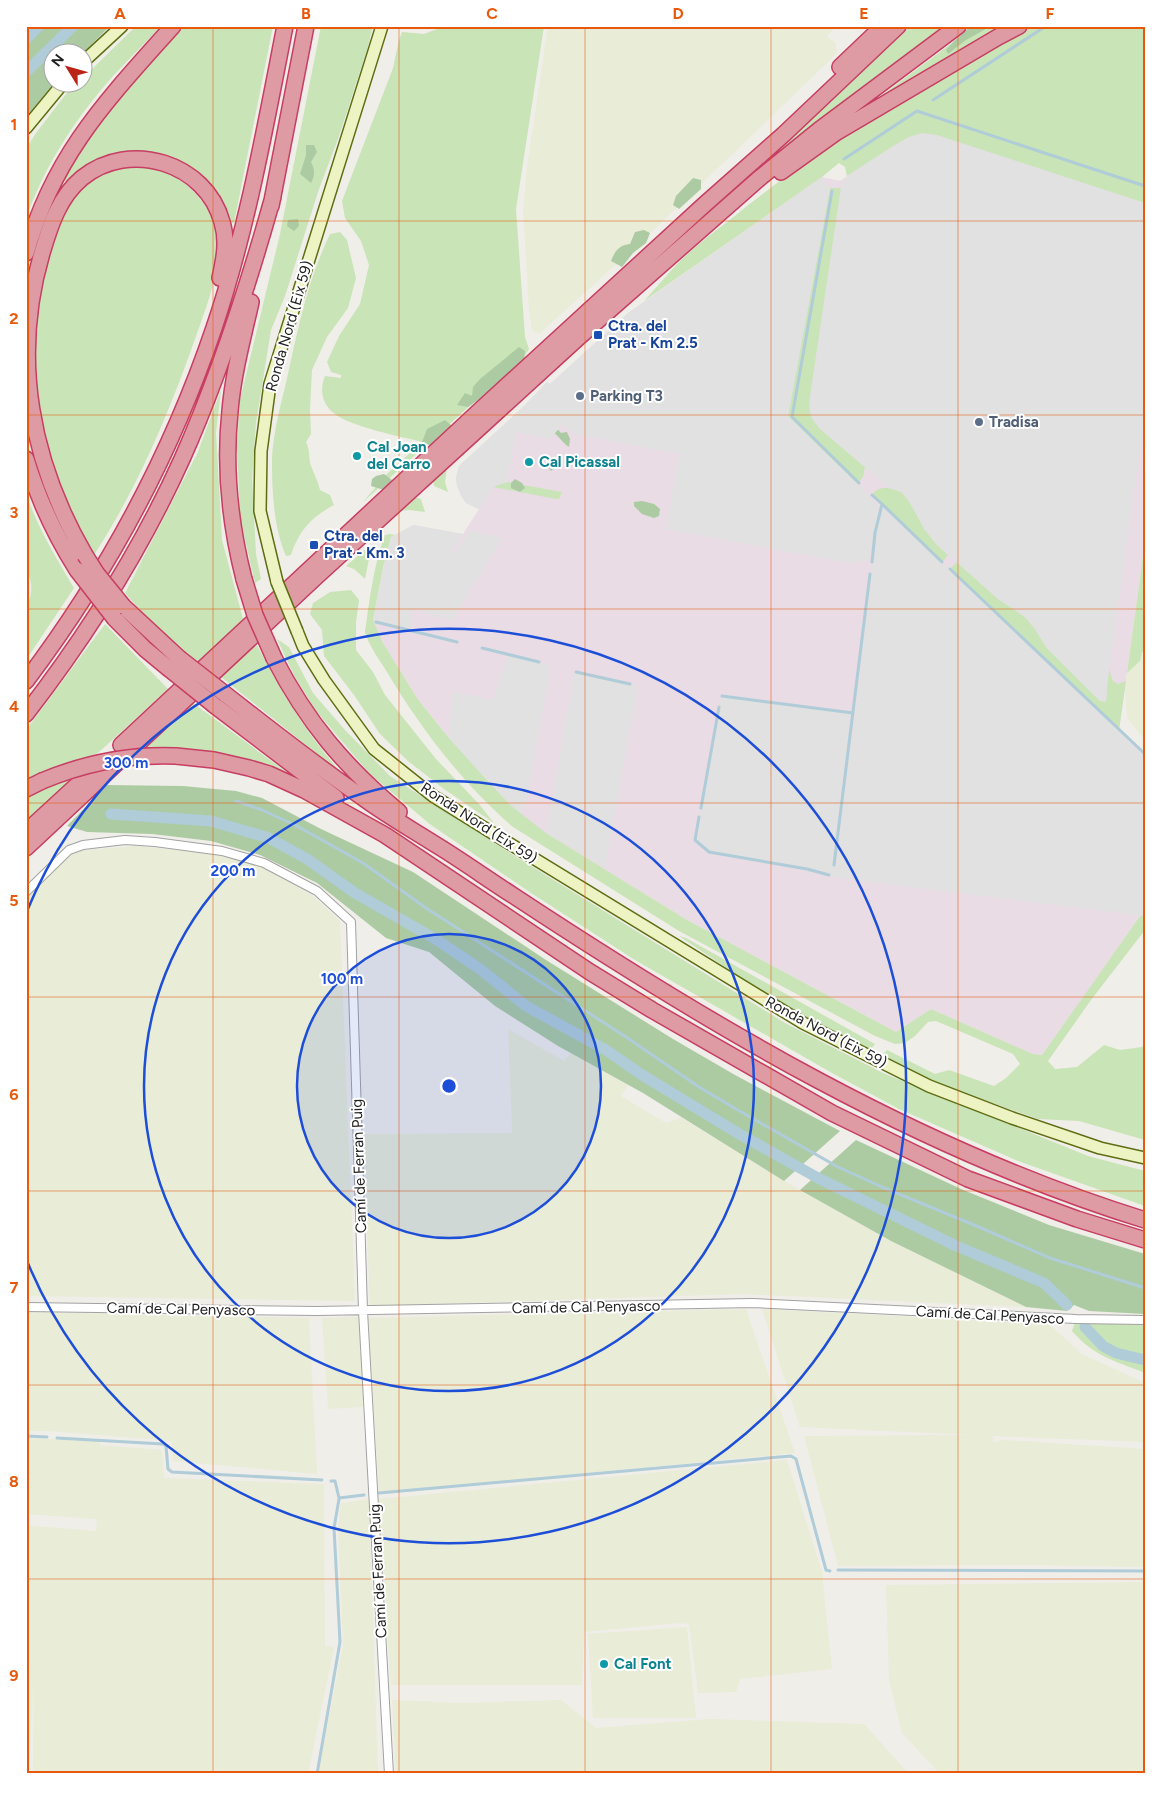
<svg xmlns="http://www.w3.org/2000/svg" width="1171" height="1800" font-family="Figtree,sans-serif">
<rect width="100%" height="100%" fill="#f0eee9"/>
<path fill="#e9dce5" d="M893,146l252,57v340l-26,187 26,24v162h-5l-98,139 -9,-1 -102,-45 -35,23 -209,-112 -151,-93 -26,-22 -19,-20 -48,-54 -26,-33 -34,-55 -10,-23 40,-95 50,9 16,-25 -13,-6 -5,-7 -4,-10 -1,-8 3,-12 64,-59 24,-25 3,2 78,-71 194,-136 18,4z"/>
<path fill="#e9ecd7" d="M548,26h292l-7,4 -6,7 8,5 2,11 -13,13 -181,174 -104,94 -7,-4 -3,-20 -6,-100 4,-43z
M1145,542v198l-18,-22 -2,-30z
M69,843l17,7 52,-4 84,9 40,11 50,29 28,26 15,380 -329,-5v-410z
M508,1029l56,32 7,-8 57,32 -7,11 45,27 16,-5 102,63 107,60 135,66 -284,-13 -372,12 -7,-172 149,-1z
M746,1309l49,144 -416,40 -11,-175z
M762,1309l287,15 33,30 63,29v59l-153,-6 2,6 11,-2 140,9v118l-122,-2 -185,1 -34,-130 170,-1 -174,-8z
M26,1312l283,6 8,156 -144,-13 -1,-20 -125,-10h-21z
M361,1317l3,90 -36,2 -6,-91z
M26,1438l73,3 1,4 62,5 2,28 160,6 1,162 9,1 -26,127h-275l1,-96 -5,96h-3v-249l70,6 1,-12 -71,-5z
M787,1460l35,112 10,97 -92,10 -4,13 -38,1 -9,-69 -11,-1 -94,9 -2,53h-191l-13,-186z
M369,1499l9,275h-60l25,-129 -5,-118 3,-24z
M1145,1582v192l-206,-1 -37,-40 -13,-54 -3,-94z
M687,1627l9,91h-103l-5,-84z
M392,1700l70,3 99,-3 35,28 113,-9 155,5 45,50h-513z"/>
<path fill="#c9e4b6" d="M136,26h25c-16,17 -32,33 -48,50 -37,42 -69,90 -87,143v-70l10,-16 30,-39 12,-11 4,-1 1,-4z
M182,26h91l-39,197h-4c-18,-57 -80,-88 -136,-62 -10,5 -18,13 -27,21l-5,-2c32,-58 77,-104 120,-154z
M321,26h38l13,3 -4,18 -30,92 -19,50 -34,107 -14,34 -15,93 -4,55 4,76 5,25 -6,4 -15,-66 -3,-69 3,-48 40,-166z
M435,26h109l-28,183 9,128 4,12 -5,8 -162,146 26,-30 34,-31c-23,-6 -70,-15 -87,-28 -13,-9 -16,-24 -10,-38l16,2v-3l-10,-3 -4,-10 12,-26 21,-32 9,-39 -8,-24 -16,-23 -3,-17 51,-133 6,-28 3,-8 22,2 13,-5z
M911,26h37l-237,186z
M975,26h34l-150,86z
M1033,26h112v177l-236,-66 -62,39 -2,-9 -6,-4 -17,14 -178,124c11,-12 22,-25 33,-37 21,-21 47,-39 70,-58 89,-70 187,-126 286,-180z
M137,164c11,3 22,5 33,10 20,10 40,32 45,54 9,36 -8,77 -20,111 -26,74 -58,150 -101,216 -18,-29 -35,-62 -45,-95 -4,-10 -5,-22 -7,-33 -12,-63 -9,-122 10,-183 5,-17 12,-38 24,-51 17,-17 38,-24 61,-29z
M830,188h11l-32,216 10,24 46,39 -2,10 -6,7 -69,-68z
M340,232l7,8 9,38 -8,30 -21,29 -15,33 -2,39 1,25 -5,8c5,11 2,15 5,24 3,8 7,15 9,24l10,5 4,10c-23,12 -35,26 -43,50l-5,1c-13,-30 -14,-66 -14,-98 1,-23 8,-51 14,-75 11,-50 21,-102 44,-149z
M221,390l-5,43 6,107 21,79 -45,44c-27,-22 -51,-44 -73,-70l72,-139z
M447,468l-2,14 3,10 -14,-6 -1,-5z
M507,482l55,10 -3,7h-3l-63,-12z
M889,488l12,3 8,10 27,43 12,11 -6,7 -70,-67c4,-7 10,-7 17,-7z
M26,494c12,34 30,64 48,94l-48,72v-55c7,-7 7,-26 0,-34z
M414,497l7,2 4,13 -16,-2 -9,1z
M390,534l5,1 -4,2 -8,31 -10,52 10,23 34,55 26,33 67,74 36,28 141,87 209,112 35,-23 102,45 9,1 98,-139h5v14l-54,70 -43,61 7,8 22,-2 27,-22 16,5 22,-3 3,-3v96l-66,-19 -41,-2 -102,-36 -54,-28 5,-5 48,24 14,-4 45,16 12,-8 14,-14 -7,-10 -77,-33 -8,1 -13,14 -10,7 -10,1 -20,-8 -196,-105 -166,-104c-50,-43 -92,-98 -126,-155 -7,-11 -19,-28 -22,-40 0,-4 2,-11 2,-15 4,-27 8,-56 18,-82z
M1145,542v110h-3l-2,9 -13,12z
M368,547l3,2 -6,30 -11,-10 -8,-3z
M957,562l41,37 27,18 10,12 11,18 54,54h6l3,-32 4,12 5,3 8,-3 -7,49 -169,-161z
M351,590l8,10 -3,22v28l17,22 12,23 51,64 43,45 15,19 -50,-34 -36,-28 -28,-27 -26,-39 -30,-39 -2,-26 -12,-16 3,-11 17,-11z
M105,624l63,65 -70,64 -72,29v-52z
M277,639l12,8 24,46 32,37 45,46 112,72 283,175 98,50 205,83 57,15v35l-127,-45 -119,-52 -67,-36 -197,-113 -104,-67 -100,-68 -61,-51 -54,-63 -21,-34z
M257,645c25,49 50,89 86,130l-123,-99z
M193,703l100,74 -150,-28z
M77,777l-51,46v-26l35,-16z
M679,936l7,2 189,106 -4,5 -10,-1 -97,-55z
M1075,1322l70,3v48c-29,-12 -51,-16 -73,-42z"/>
<path fill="#accba3" d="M43,26h67l-27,27 -31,-1 2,31 -28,34v-74z
M971,26h20l-25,14 -18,14 -2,-4 8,-9z
M306,145h8l3,7 -6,10c4,8 4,13 0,21l-11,-9 6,-19z
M693,178l8,2v9l-22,20 -6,-4 3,-9z
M298,219l1,7 -5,5 -7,-5 1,-6z
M644,230l6,3 -4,10 -13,10 -11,14 -11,-6c4,-10 8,-16 19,-17l5,-12z
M519,347l6,4 -1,10 -14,11 -22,21 -20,14 -11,-2 8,-12 7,3 1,-9 7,-8z
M445,420l8,7 -22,19 -9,-4 5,-13z
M554,425l7,8 6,-1 3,7 -1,8c-8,-5 -9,-11 -17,-15z
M553,459l10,2 -12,10 -3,-4v-5z
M384,474l8,6 -8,10 -13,-4 1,-7 4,-3z
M515,479l7,4 3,5 -5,4 -9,-4v-5z
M642,501l12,3 6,5 -1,7 -5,2 -12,-4 -8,-8v-4z
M107,785l76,1 53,5 26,7 59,31 92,43 133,88 127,79 62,36 105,56 -56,50 -141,-88 -85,-47 -63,-40 -66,-54 -43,-14 -69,-55 -57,-28 -49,-14 -59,-7 -65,-2 -20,-6z
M856,1140l105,49 88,36 96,29v60l-56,-3 -15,-6 -7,6 -41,-4 -135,-66 -91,-51z"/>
<path fill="#e1e1e1" d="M922,133l15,2 208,68v208l-38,275 -1,16 -6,-1 -54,-54 -11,-18 -10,-12 -27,-18 -62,-55 -12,-15 -15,-28 -8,-9 -12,-4 -70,-60 -8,-11 -2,-13 32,-216 6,-12 46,-30 16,-9z
M822,177l8,11 -42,228 91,89 -10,55 -20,3 -183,-34 13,-75 -104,-20 -13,-9 -12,14 -34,-7 -9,50 -14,5 -14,22 -13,-6 -9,-17 -1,-8 3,-12 64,-59 24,-25 3,2 78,-71z
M882,504l263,250v162l-308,-38 -30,-9 -98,-17 -14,-12 24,-133 3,-11 131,17 22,-180z
M413,525l50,9 -12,18h5l14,-22 32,8 -50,83 -37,-12 -4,5 1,15 -39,-9 10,-52 8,-31z
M508,654l43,11 -25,139 -6,9 -29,-28 -43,-48 5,-45 40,8z
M576,672l62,13 -33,183 -59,-35 28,-160z"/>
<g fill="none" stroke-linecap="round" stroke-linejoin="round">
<path stroke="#afccd8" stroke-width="3" d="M933,100l113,-74
M844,159l73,-48 228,75
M832,191l-40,226 67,66
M872,495l10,9 -7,29 -3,29
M882,504l60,58
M950,569l195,185
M376,622l81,20
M482,648l57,14
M576,672l54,12
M722,696l131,17
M236,801l26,9 35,16 66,37 63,45 200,129 73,50 37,22 102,58 44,20 97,40 71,31 95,30
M701,808l18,-101
M699,817l-4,23 14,12 98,17 22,6
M834,865l36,-291
M26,1436l21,1
M57,1438l106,6 3,2 2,23 4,3 150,8
M331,1481h4l4,17 25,-3
M379,1493l412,-37 5,3 30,111 4,1
M838,1570l307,1
M317,1774l23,-132 -6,-114 5,-29"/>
<path stroke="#afccd8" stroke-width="11" d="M26,39l13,-13
M26,72l47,-46
M111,814l100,7 58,17 38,21 48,34 82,47 43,29 46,37 80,44 36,25 99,60 77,43 136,67 90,38 23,22
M1085,1327l18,19 13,7 29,7"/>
<defs>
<path id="street" d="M26,892l43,-42 14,-5 42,-5 30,2 67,9 42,12 53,28 34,31 12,389 26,463
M26,1307l291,4 436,-8 323,16 69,1"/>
<path id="secondary" d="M82,63l40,-37
M26,128l38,-46
M277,582l-17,-71 1,-60 9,-67 112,-358
M297,631l6,15 21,34 50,69 59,47 69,43 301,184 126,63 83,32 88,30 45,10"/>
<path id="highway" d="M840,67l43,-41
M781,172l56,-40 161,-95 21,-11
M271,206l35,-180
M26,253c28,-99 81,-153 147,-227
M26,459c12,40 29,76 51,111
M85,555c-54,-93 -74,-197 -43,-302 8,-27 17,-56 40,-75 48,-39 124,-15 140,44 6,20 2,37 -2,56
M244,579c-14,-55 -20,-111 -14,-168 3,-37 13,-73 21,-109
M123,606l56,52
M115,619l30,30 23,19
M274,658c33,64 70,108 125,154
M26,681c80,-106 145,-226 188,-353 33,-98 51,-200 71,-302
M225,694c45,35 90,71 137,103 24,18 51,33 76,49 26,16 51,34 76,50 197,130 405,254 631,324
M214,705l122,93
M26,714c61,-79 115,-164 156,-255 38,-85 66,-173 91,-262
M121,745l356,-332 227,-208 79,-70 115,-109
M176,756l38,4 35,8 20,6 35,16 81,45 205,137 62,38 180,103 136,66 109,40 68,21
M26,789l16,-8
M26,832l63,-58
M26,848l290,-271 263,-240 182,-160 58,-47 139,-104"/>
</defs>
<use href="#street" stroke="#a2a2a2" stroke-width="10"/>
<use href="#secondary" stroke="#5e6e12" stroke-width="14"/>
<use href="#highway" stroke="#c73d63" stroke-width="18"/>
<use href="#street" stroke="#fff" stroke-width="8"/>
<use href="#secondary" stroke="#eef3c4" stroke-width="11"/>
<use href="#highway" stroke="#de9ba3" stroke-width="15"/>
<defs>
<path id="secondary-bridge" d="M277,582l20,49"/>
<path id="highway-bridge" d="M85,555l12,19 26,32
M77,570l38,49
M244,579l11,36 19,43
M179,658l46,36
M168,668l46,37
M42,781c43,-18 88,-27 134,-25"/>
</defs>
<use href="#secondary-bridge" stroke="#5e6e12" stroke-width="14" stroke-linecap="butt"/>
<use href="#highway-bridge" stroke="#c73d63" stroke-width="18" stroke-linecap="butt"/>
<use href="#secondary-bridge" stroke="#eef3c4" stroke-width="11"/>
<use href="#highway-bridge" stroke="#de9ba3" stroke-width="15"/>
</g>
<path fill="none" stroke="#e8590c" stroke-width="1" stroke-opacity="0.55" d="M213,26v1748M399,26v1748M585,26v1748M771,26v1748M958,26v1748M26,221h1119M26,415h1119M26,609h1119M26,803h1119M26,997h1119M26,1191h1119M26,1385h1119M26,1579h1119"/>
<circle cx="449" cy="1086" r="152" fill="#1d4ed8" fill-opacity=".12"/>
<g fill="none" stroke="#1d4ed8" stroke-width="2.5">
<circle cx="449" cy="1086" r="152"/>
<circle cx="449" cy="1086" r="305"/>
<path d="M27 911A457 457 0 1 1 27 1261"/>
</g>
<g fill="#1a4fb4" stroke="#fff" stroke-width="2">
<rect x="593" y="330" width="10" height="10" rx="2.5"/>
<rect x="309" y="540" width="10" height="10" rx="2.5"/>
</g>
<g fill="#5c6f8a" stroke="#fff" stroke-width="2">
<circle cx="580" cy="396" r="5"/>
<circle cx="979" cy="422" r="5"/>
</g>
<g fill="#0f9aa8" stroke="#fff" stroke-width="2">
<circle cx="357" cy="456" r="5"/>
<circle cx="529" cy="462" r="5"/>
<circle cx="604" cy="1664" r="5"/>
</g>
<g text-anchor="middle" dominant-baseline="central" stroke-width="4" stroke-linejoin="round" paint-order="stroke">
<g font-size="15" fill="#212121" stroke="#fff">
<text transform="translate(289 326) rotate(-74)">Ronda Nord (Eix 59)</text>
<text transform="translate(479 823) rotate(33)">Ronda Nord (Eix 59)</text>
<text transform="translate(826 1032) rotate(28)">Ronda Nord (Eix 59)</text>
<text transform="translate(359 1166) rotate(-92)">Camí de Ferran Puig</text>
<text transform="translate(586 1307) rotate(-1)">Camí de Cal Penyasco</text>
<text transform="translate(181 1309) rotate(1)">Camí de Cal Penyasco</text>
<text transform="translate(990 1315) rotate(3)">Camí de Cal Penyasco</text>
<text transform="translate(378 1571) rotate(-93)">Camí de Ferran Puig</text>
</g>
<g font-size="15" font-weight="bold" fill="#164399" stroke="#fff" text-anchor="start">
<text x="608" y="326">Ctra. del<tspan x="608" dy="17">Prat - Km 2.5</tspan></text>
<text x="324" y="536">Ctra. del<tspan x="324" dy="17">Prat - Km. 3</tspan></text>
</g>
<g font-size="15" font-weight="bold" fill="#4e5e75" stroke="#fff" text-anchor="start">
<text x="590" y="396">Parking T3</text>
<text x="989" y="422">Tradisa</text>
</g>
<g font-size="15" font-weight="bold" fill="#0d838f" stroke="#fff" text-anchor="start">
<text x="367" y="447">Cal Joan<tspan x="367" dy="17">del Carro</tspan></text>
<text x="539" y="462">Cal Picassal</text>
<text x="614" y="1664">Cal Font</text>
</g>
</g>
<circle cx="449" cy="1086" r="8" fill="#1d4ed8" stroke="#fff" stroke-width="2.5"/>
<g font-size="15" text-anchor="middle" font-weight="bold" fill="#1d4ed8" stroke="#fff" stroke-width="4" stroke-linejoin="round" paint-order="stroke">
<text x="126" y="768">300 m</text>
<text x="233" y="876">200 m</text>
<text x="342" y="984">100 m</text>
</g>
<rect width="1171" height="1800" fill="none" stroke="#ffffff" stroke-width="55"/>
<g transform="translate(68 68) rotate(307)"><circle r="24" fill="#ffffff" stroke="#a6a6a6"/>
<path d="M0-4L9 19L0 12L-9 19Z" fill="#ba2318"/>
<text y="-8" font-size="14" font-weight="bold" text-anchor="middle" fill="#212121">N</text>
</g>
<rect x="28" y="28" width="1116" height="1744" fill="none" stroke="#e8590c" stroke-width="2"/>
<g font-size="16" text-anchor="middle" font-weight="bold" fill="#e8590c">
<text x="120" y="19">A</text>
<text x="306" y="19">B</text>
<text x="492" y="19">C</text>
<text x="678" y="19">D</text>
<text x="864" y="19">E</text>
<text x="1050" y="19">F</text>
<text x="14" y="130">1</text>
<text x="14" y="324">2</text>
<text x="14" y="518">3</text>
<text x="14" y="712">4</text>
<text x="14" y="906">5</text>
<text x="14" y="1100">6</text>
<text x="14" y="1293">7</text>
<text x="14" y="1487">8</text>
<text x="14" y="1681">9</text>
</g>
</svg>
